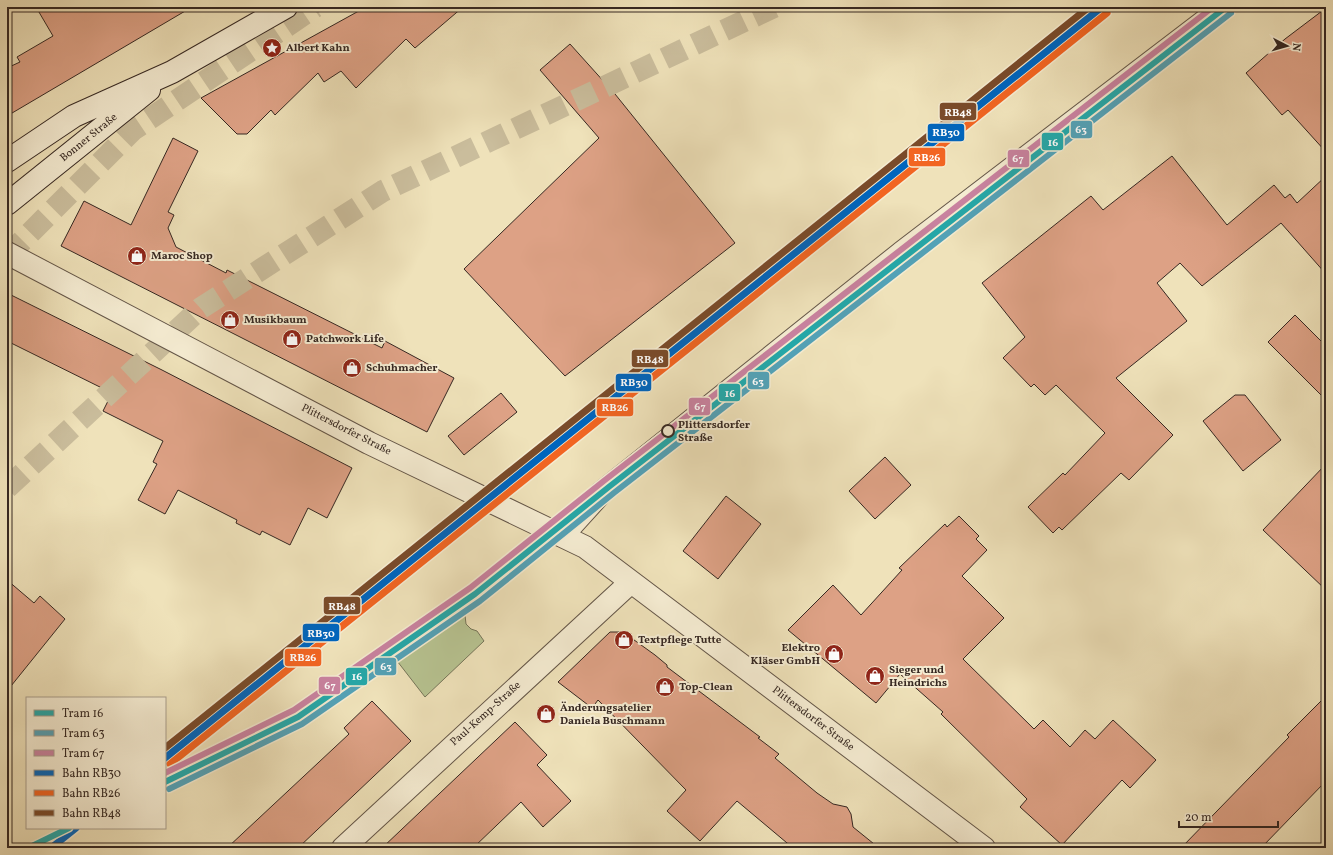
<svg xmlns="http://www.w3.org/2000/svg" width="1333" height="855" font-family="Vollkorn,serif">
<rect width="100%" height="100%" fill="#efe2ba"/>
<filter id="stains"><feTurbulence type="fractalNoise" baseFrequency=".005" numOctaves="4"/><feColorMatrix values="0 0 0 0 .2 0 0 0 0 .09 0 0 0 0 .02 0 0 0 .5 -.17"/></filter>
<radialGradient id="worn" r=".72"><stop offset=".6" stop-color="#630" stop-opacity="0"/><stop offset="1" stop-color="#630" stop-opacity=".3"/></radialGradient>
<path fill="#b7c391" stroke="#76765a" d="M457,606l8,9 1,9 5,5 6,2 7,10 -59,56 -31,-40z"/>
<path fill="#dda185" stroke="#362822" d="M36,7h156l-185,109v-48l13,-6 -3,-5 36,-21z
M366,7h97l-48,41 -9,-9 -50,49 -15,-17 -17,11 -6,-9 -43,42 -4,-5 -24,24h-10l-36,-36z
M1326,8v144l-38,-42 -6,5 -36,-42 39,-34z
M570,44l45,50 120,149 -170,133 -101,-107 135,-131 -59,-68z
M173,138l25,13 -30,61 6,3 -6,13 8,19 50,26 1,-3 155,78 3,-7 69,37 -27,54 -366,-186 23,-45 47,24z
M1172,156l55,69 47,-40 11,13 5,-4 7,9 29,-27v98l-45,-51 -79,63 -22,-23 -23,20 30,38 -71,57 57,57 -44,45 -8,-7 -59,57 -3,-3 -6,6 -25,-26 35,-34 2,2 40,-42 -49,-48 -11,10 -11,-11 -3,3 -28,-29 22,-21 -43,-54 109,-87 12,14z
M7,293l155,77 190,98 -25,50 -19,-10 -18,37 -28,-14 -2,4 -24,-12 1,-3 -59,-30 -13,24 -27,-14 19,-36 -4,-2 10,-21 -60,-30 9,-18 -105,-52z
M1295,315l31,31v54l-58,-58z
M501,393l16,19 -53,43 -16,-19z
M1235,395h10l36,45 -38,31 -40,-50z
M885,457l26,28 -36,34 -26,-28z
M1326,464v126l-63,-60z
M726,496l35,28 -43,55 -35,-28z
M959,516l20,20 -3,3 11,11 -25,26 42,42 -41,41 71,70 9,-9 27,27 15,-17 10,9 18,-19 43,40 -26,28 -8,-8 -60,65 -42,-38 7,-8 -86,-85 2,-2 -43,-38 -24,29 -88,-73 45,-45 28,30 41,-45 -3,-2 46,-44 2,3z
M7,580l27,23 6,-7 25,23 -58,72z
M610,632h13l32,23 12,10v2l93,70 -2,1 21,16 -4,4 42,35 16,11 14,3 4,7 2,13 26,21h-86l-56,-47 -37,40 -33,-30 19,-21 -88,-90 -6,8 -34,-26z
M1326,696v85l-65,67h-80l108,-111 -2,-2z
M372,701l39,40 -113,107h-71l122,-114 -5,-6z
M515,722l32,33 -10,10 34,36 -28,26 -22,-25 -48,46h-91z"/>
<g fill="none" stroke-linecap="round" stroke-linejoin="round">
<path stroke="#cabd9c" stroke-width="22" stroke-dasharray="22 11" stroke-linecap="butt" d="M7,256l126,-126 182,-123
M7,488l194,-180 182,-117 391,-184"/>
<defs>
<path id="street" d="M7,253l362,190 216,104 399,301
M562,536l39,-43 300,-240 322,-246
M343,848l288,-266"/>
<path id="secondary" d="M7,161l67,-45 98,-44 114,-65
M7,204l142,-114"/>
</defs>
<use href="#street" stroke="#645648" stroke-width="24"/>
<use href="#secondary" stroke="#362822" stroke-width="24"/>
<use href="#street" stroke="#f5ecd2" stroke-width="22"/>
<use href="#secondary" stroke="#f5ecd2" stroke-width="22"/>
<defs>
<path id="rail-1" d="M165,758l937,-751
M51,848l25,-20"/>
<path id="rail-2" d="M170,764l937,-751"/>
<path id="rail-3" d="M165,748l924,-741"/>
</defs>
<use href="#rail-1" stroke="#f5ecd2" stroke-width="10"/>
<use href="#rail-2" stroke="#f5ecd2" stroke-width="10"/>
<use href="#rail-3" stroke="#f5ecd2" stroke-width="10"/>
<use href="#rail-1" stroke="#0065bd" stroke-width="7"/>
<use href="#rail-2" stroke="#f26522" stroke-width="7"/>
<use href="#rail-3" stroke="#7a4b2a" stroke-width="7"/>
<defs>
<path id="tram-1" d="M165,782l133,-65 177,-123 135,-108 616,-479
M28,848l41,-20"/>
<path id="tram-2" d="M169,789l133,-65 178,-123 135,-109 616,-479"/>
<path id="tram-3" d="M165,773l129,-63 176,-122 135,-108 608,-473"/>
</defs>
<use href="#tram-1" stroke="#f5ecd2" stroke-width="9"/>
<use href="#tram-2" stroke="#f5ecd2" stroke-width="9"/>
<use href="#tram-3" stroke="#f5ecd2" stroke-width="9"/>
<use href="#tram-1" stroke="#24a8a9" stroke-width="6"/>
<use href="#tram-2" stroke="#53a2b7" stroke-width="6"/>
<use href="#tram-3" stroke="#c982a0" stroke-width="6"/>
</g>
<defs>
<symbol id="sight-disc" viewBox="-11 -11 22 22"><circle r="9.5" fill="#8f2418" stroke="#f5ecd2"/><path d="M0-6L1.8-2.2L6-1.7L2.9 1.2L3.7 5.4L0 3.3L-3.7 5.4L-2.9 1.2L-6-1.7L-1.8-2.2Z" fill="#fff"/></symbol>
<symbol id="shop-disc" viewBox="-11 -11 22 22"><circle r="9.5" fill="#8f2418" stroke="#f5ecd2"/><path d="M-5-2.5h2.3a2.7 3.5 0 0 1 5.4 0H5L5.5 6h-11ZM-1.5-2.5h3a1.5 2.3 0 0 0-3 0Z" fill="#fff"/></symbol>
</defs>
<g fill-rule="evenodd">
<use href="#sight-disc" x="261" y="37" width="22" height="22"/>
<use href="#shop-disc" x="126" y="245" width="22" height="22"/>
<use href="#shop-disc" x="219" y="309" width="22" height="22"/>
<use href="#shop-disc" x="281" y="328" width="22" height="22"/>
<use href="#shop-disc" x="341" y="357" width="22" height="22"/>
<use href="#shop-disc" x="613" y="629" width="22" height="22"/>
<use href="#shop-disc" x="823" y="643" width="22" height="22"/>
<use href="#shop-disc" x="864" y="665" width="22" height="22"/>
<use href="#shop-disc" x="654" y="676" width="22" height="22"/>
<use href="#shop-disc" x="535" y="703" width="22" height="22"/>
</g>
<circle fill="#f5ecd2" stroke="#362822" stroke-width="2" cx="668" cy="431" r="6"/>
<g text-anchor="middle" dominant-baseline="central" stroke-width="4" stroke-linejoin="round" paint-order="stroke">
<g font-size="11" font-weight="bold" fill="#362822" stroke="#f5ecd2" text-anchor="start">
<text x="286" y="48">Albert Kahn</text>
<text x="151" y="256">Maroc Shop</text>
<text x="244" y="320">Musikbaum</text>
<text x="306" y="339">Patchwork Life</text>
<text x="366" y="368">Schuhmacher</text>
<text x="638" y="640">Textpflege Tutte</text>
<text x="820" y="648" text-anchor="end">Elektro<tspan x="820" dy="13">Kläser GmbH</tspan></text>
<text x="889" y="670">Sieger und<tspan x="889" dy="13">Heindrichs</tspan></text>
<text x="679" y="687">Top-Clean</text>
<text x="560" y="708">Änderungsatelier<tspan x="560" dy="13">Daniela Buschmann</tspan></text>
</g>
<g font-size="11" fill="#362822" stroke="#f5ecd2">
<text transform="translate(89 138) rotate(-39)">Bonner Straße</text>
<text transform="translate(346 430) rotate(27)">Plittersdorfer Straße</text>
<text transform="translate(486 714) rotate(-42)">Paul-Kemp-Straße</text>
<text transform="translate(813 719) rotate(37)">Plittersdorfer Straße</text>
</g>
<g font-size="11" font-weight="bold" fill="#362822" stroke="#f5ecd2" text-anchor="start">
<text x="678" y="425">Plittersdorfer<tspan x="678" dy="13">Straße</tspan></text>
</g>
</g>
<g stroke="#f5ecd2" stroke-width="1.5">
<rect x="939" y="102" width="38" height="19" rx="4" fill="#7a4b2a"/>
<rect x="1070" y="120" width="23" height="19" rx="4" fill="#53a2b7"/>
<rect x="927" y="123" width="38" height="19" rx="4" fill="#0065bd"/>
<rect x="1041" y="132" width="23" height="19" rx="4" fill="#24a8a9"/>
<rect x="908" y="147" width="38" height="20" rx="4" fill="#f26522"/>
<rect x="1007" y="149" width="23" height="19" rx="4" fill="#c982a0"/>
<rect x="631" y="349" width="38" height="19" rx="4" fill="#7a4b2a"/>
<rect x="747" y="371" width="23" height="19" rx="4" fill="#53a2b7"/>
<rect x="615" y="373" width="37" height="19" rx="4" fill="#0065bd"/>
<rect x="718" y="383" width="23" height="19" rx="4" fill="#24a8a9"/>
<rect x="688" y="397" width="23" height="19" rx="4" fill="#c982a0"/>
<rect x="596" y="398" width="38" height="19" rx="4" fill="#f26522"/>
<rect x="323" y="596" width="38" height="19" rx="4" fill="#7a4b2a"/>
<rect x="302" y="623" width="38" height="19" rx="4" fill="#0065bd"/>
<rect x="284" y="648" width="38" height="19" rx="4" fill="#f26522"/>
<rect x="374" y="657" width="23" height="19" rx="4" fill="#53a2b7"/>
<rect x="345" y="667" width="23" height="19" rx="4" fill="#24a8a9"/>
<rect x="318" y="676" width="23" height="19" rx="4" fill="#c982a0"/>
</g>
<g font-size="11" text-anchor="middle" font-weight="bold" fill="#fff">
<text x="958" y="116">RB48</text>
<text x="1081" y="133">63</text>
<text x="946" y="136">RB30</text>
<text x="1053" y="146">16</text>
<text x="927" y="161">RB26</text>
<text x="1018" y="162">67</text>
<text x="650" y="363">RB48</text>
<text x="758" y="385">63</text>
<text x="634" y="386">RB30</text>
<text x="730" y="397">16</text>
<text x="700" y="410">67</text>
<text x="615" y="411">RB26</text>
<text x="342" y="610">RB48</text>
<text x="321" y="637">RB30</text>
<text x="303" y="661">RB26</text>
<text x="386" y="670">63</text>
<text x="357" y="680">16</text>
<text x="330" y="689">67</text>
</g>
<rect width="1333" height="855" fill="none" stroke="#efe2ba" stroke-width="24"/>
<rect x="8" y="8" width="1317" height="839" fill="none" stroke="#362822" stroke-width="2"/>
<rect x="12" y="12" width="1309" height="831" fill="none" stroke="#362822"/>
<rect x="26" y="697" width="140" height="132" fill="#f5ecd2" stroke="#a99e8c"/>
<rect x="34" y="710" width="20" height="6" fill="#24a8a9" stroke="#a99e8c"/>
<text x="62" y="717" font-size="12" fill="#362822">Tram 16</text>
<rect x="34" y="730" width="20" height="6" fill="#53a2b7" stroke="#a99e8c"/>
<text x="62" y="737" font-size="12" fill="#362822">Tram 63</text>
<rect x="34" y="750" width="20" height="6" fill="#c982a0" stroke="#a99e8c"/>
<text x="62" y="757" font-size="12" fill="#362822">Tram 67</text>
<rect x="34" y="770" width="20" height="6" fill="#0065bd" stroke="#a99e8c"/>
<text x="62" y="777" font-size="12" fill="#362822">Bahn RB30</text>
<rect x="34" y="790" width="20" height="6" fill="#f26522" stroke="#a99e8c"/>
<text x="62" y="797" font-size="12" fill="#362822">Bahn RB26</text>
<rect x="34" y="810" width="20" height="6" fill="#7a4b2a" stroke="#a99e8c"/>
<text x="62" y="817" font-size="12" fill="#362822">Bahn RB48</text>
<g transform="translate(1287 46) rotate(96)" stroke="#f5ecd2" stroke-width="3" paint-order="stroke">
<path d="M0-3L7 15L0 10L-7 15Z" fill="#362822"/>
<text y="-6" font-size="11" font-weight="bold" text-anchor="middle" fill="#362822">N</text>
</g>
<path d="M1179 821v6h99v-6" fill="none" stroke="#362822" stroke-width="2"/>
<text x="1185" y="821" font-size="12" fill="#362822" stroke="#f5ecd2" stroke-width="3" paint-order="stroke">20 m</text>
<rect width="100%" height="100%" filter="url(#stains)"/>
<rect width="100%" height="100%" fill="url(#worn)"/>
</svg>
